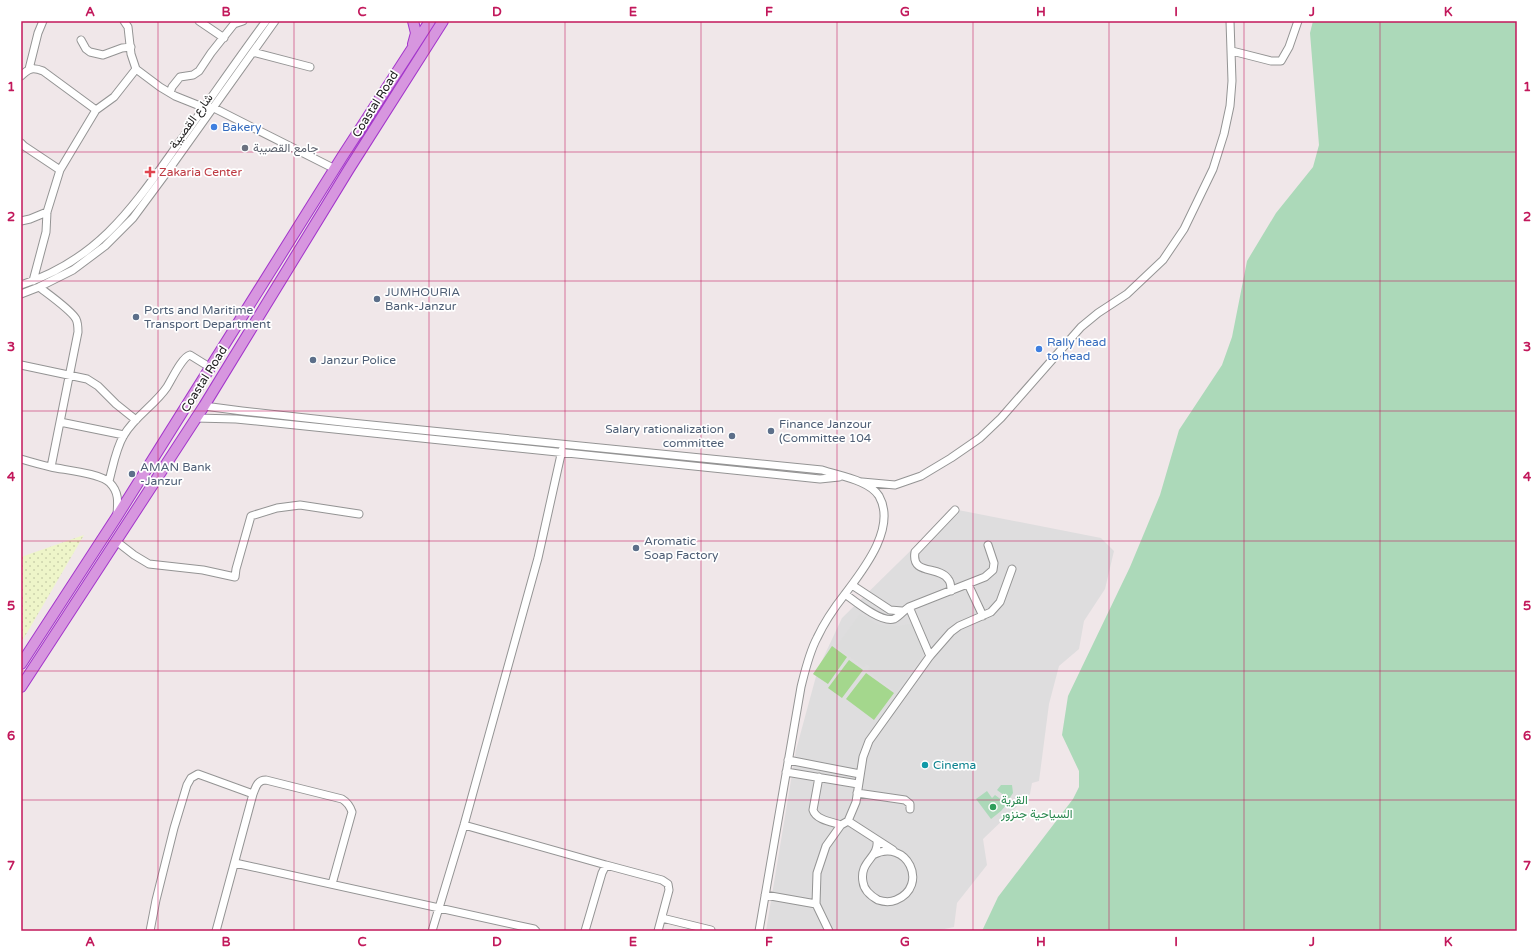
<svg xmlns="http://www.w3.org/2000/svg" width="1538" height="952" font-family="'Varela Round',Vazirmatn,sans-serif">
<defs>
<pattern id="park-dots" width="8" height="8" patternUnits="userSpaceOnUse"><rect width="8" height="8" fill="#eef5c9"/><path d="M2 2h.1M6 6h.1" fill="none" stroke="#ccd2ac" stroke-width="1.8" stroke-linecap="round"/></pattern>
</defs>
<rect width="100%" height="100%" fill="#f0e7e9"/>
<path fill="#deddde" d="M953,509l148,29 13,13 -9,38 -21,32 -5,28 -20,17 -10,38 -10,77 -7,2 -2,11 -47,45 4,26 -30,38 -3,24 -19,4h-169l30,-181 22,-81 24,-51z"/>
<path fill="url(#park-dots)" d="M84,535l-63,108v-86z"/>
<path fill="#a4d78d" d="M832,646l15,11 -19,27 -15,-10z
M849,660l14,10 -21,28 -14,-10z
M866,673l28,20 -20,27 -28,-21z"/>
<path fill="#dcdcdc" d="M860,614l19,11 19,1 11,-2 8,3 8,24 -29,41 -28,-21 2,-5 -4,-2 -2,3 -28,-20z"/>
<path fill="#acd9b9" d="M1313,21h204v910h-535l16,-34 75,-98 6,-12v-16l-17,-36 6,-39 62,-129 30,-72 19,-65 43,-65 10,-28 15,-76 29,-48 37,-46 6,-22 -9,-112z
M1001,785h11l1,8 -4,6 -12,-9z
M987,791l5,7 3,-3 12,9 -6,7 -10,8 -15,-20z"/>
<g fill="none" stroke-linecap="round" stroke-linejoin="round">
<defs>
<path id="minor" d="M124,21l4,6 3,27 5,15 24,18 15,9 25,10 6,-1 8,3 121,61
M199,21l25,17
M81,40l5,9 4,3 13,3 19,-7 9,-1
M1232,51l39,10h10l8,-14 9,-26
M253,52l57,15
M29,69l9,-36 5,-12
M21,76c8,-8 12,-9 22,-5l53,39
M170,93l2,-6 8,-10 13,-2 6,-4 12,-18 23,-29 9,-3
M21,143l3,3 36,24
M21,221l9,-2 17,-7
M33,281l13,-49 1,-20 13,-42 36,-60 18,-13 22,-28
M21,285c80,-26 114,-81 160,-145 29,-40 56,-80 85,-119
M39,287c9,7 32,23 37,32 2,4 2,9 2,13l-27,135
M21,294l18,-7 34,-17 32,-24 28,-28 37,-50 105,-147
M21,365l66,14 11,7 18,18 20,16
M204,406l38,5 109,12 471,47c17,6 47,10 57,26 18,32 -16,74 -34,98 -11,14 -21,29 -28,44 -8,15 -12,33 -16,49l-42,244
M195,418l41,1 584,60 19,-2
M60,422l64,13
M21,459c10,3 20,6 30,8 13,3 50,6 59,16 9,9 8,19 7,31
M109,481c4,-15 7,-33 15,-46 11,-19 31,-30 43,-48 5,-8 15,-30 23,-32l21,13
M862,482l33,3 26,-9 30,-18 29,-20 21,-20 80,-91 17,-14 29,-19 36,-34 21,-31 29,-60 11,-35 6,-28 2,-25 -2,-60
M116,541l18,14 15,9 54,6 32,7 1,-8 15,-53 26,-8 23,-3 59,9
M968,584l15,32
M852,585l38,25 12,1
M951,591c0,-4 0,-9 -3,-12 -9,-14 -37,-3 -33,-27l40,-42
M845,594c11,8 36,29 49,25 6,-3 10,-9 15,-12l76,-30 8,-7 1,-7 -6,-18
M909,607l21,49
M788,760l72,14
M786,772l72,12
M819,777l-6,33c3,10 19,12 28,15
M857,793l48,7 5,4v5
M848,821l45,29
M464,825l142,40
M873,855c34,-18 57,31 23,45 -5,2 -12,2 -18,0 -7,-4 -14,-9 -15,-18 -4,-21 16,-24 14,-41
M235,863l299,66 2,2
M765,895l51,9 13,27
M816,904l1,-31 9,-27 15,-21 7,-4 8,-19 7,-45 6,-16 61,-85 21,-24 8,-6 32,-14 9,-10 12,-33
M662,918l49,12
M150,931l6,-31 18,-72 13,-43 4,-7 7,-4 55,20c3,-7 4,-14 13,-14l76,19c5,3 8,7 10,13l-20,72
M216,931l37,-137
M432,931l32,-106 74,-267 24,-108
M585,931l17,-58 4,-8 56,15 6,4 1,6 -11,41"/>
<path id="highway" d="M413,44l3,-11 -3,-12
M21,664l95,-146 226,-361 88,-136
M21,687l183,-281 145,-237 94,-148"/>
</defs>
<use href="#minor" stroke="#949494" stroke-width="9"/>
<use href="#highway" stroke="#a336cb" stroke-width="12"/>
<use href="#minor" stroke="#fff" stroke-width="7"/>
<use href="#highway" stroke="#d796df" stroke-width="10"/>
</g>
<path fill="none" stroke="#c2185b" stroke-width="1" stroke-opacity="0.55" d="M158,21v910M294,21v910M429,21v910M565,21v910M701,21v910M837,21v910M973,21v910M1109,21v910M1244,21v910M1380,21v910M21,152h1496M21,281h1496M21,411h1496M21,541h1496M21,671h1496M21,800h1496"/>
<g fill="#3f7fe0" stroke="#fff" stroke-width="1.5">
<circle cx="214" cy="127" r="4"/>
<circle cx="1039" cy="349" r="4"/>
</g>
<circle fill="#6b7280" stroke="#fff" stroke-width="1.5" cx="245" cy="148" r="4"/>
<path fill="#e0444e" stroke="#fff" stroke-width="1.5" d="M148 166h4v4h4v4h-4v4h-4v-4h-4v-4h4z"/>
<g fill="#5c6f8a" stroke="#fff" stroke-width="1.5">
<circle cx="377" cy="299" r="4"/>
<circle cx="136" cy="317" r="4"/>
<circle cx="313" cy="360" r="4"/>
<circle cx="771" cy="431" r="4"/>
<circle cx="732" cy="436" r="4"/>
<circle cx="132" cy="474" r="4"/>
<circle cx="636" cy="548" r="4"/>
</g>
<circle fill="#0f9aa8" stroke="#fff" stroke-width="1.5" cx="925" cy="765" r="4"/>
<circle fill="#2e9e5b" stroke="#fff" stroke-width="1.5" cx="993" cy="807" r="4"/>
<g text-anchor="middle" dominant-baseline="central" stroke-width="3.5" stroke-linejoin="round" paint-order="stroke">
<g font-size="12" fill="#202020" stroke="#fff">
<text transform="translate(375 104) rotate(-58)">Coastal Road</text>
<text transform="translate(191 121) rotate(-54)">شارع القصيبة</text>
<text transform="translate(204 379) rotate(-58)">Coastal Road</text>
</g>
<g font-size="12" fill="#366cbe" stroke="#fff" text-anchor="start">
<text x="222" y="127">Bakery</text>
<text x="1047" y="342">Rally head<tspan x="1047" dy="14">to head</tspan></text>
</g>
<g font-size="12" fill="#5b616d" stroke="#fff" text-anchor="start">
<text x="253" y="148">جامع القصيبة</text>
</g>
<g font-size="12" fill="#be3a42" stroke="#fff" text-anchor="start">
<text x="159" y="172">Zakaria Center</text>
</g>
<g font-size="12" fill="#4e5e75" stroke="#fff" text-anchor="start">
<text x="385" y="292">JUMHOURIA<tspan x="385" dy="14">Bank-Janzur</tspan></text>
<text x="144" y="310">Ports and Maritime<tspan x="144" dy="14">Transport Department</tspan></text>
<text x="321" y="360">Janzur Police</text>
<text x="779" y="424">Finance Janzour<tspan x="779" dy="14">(Committee 104</tspan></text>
<text x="724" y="429" text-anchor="end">Salary rationalization<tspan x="724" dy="14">committee</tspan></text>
<text x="140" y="467">AMAN Bank<tspan x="140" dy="14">-Janzur</tspan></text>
<text x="644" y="541">Aromatic<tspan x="644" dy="14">Soap Factory</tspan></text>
</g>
<g font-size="12" fill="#0d838f" stroke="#fff" text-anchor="start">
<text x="933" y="765">Cinema</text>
</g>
<g font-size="12" fill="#27864d" stroke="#fff" text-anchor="start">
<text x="1001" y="800">القرية<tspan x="1001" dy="14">السياحية جنزور</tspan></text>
</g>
</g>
<rect width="1538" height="952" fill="none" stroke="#ffffff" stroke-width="44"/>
<rect x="22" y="22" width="1494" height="908" fill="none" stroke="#c2185b" stroke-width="1.5"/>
<g font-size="13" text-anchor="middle" font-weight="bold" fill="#c2185b">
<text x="90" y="16">A</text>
<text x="226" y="16">B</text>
<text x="362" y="16">C</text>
<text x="497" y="16">D</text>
<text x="633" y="16">E</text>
<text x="769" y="16">F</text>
<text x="905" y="16">G</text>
<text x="1041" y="16">H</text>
<text x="1176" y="16">I</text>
<text x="1312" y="16">J</text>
<text x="1448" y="16">K</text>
<text x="11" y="91">1</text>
<text x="1527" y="91">1</text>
<text x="11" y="221">2</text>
<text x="1527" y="221">2</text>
<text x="11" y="351">3</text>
<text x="1527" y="351">3</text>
<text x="11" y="481">4</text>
<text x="1527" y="481">4</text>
<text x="11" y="610">5</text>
<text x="1527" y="610">5</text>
<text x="11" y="740">6</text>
<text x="1527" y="740">6</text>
<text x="11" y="870">7</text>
<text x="1527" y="870">7</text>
<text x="90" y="946">A</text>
<text x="226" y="946">B</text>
<text x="362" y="946">C</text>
<text x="497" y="946">D</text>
<text x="633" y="946">E</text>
<text x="769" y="946">F</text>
<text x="905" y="946">G</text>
<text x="1041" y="946">H</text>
<text x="1176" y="946">I</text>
<text x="1312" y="946">J</text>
<text x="1448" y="946">K</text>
</g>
</svg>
